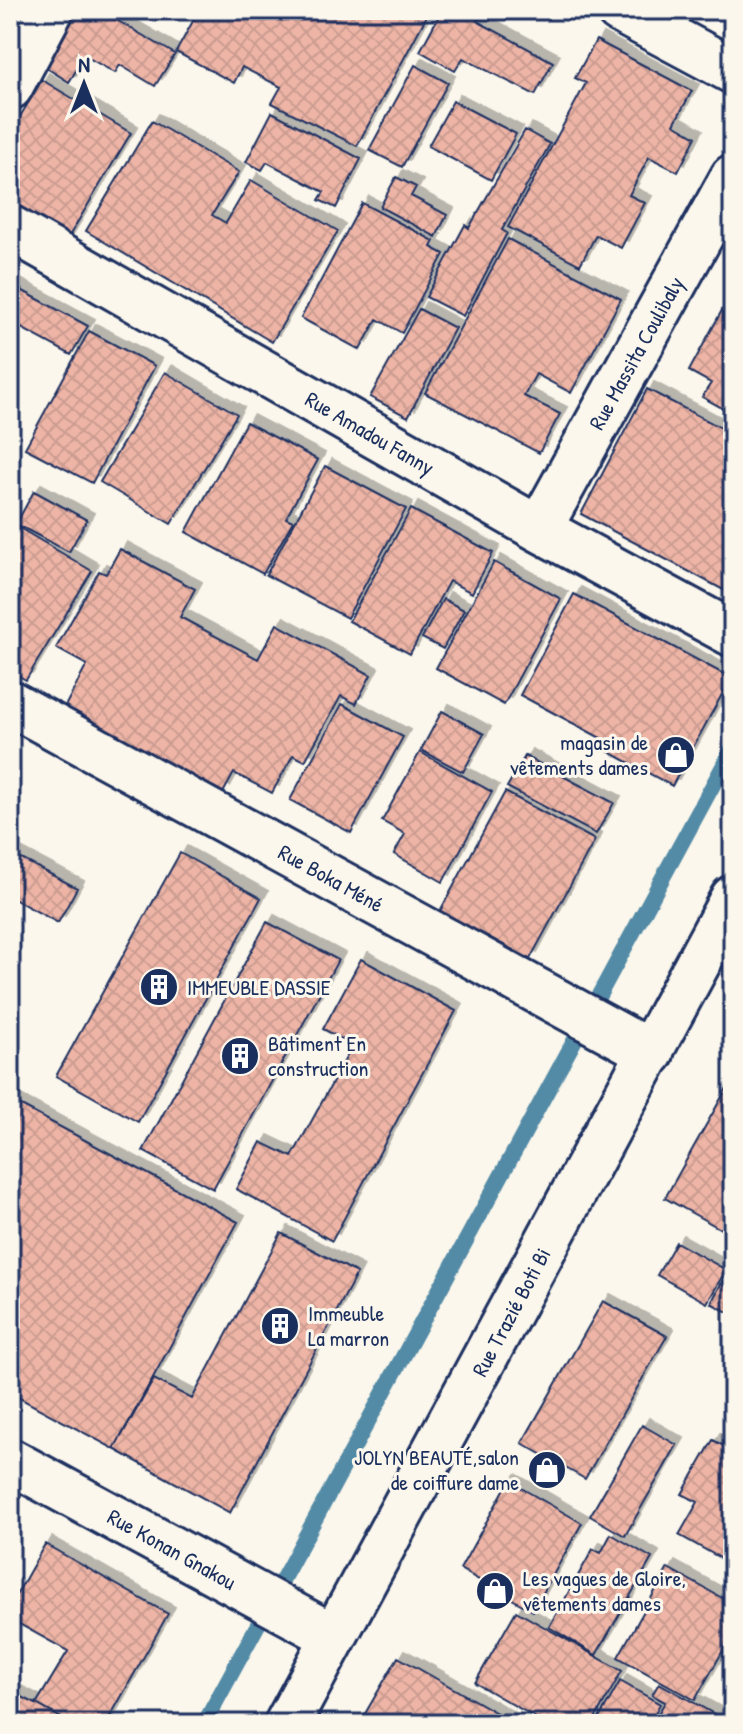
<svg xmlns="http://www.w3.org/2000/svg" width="743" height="1734" font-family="'Patrick Hand',sans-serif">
<defs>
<pattern id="building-cross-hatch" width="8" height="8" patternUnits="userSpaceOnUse" patternTransform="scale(2)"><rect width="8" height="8" fill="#eeb5a6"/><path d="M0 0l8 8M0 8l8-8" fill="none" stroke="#cc9c91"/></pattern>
<filter id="shadow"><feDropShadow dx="7" dy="-7" stdDeviation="0" flood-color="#0004"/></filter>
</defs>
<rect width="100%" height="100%" fill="#fbf7ec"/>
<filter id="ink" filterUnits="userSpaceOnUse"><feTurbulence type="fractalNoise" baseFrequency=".0125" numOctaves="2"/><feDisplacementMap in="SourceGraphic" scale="16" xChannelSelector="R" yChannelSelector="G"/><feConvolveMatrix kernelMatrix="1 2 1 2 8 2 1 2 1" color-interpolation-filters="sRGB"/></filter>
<g filter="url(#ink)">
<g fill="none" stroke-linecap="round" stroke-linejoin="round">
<path stroke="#538aa6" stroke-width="16" d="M204,1724l529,-976"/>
</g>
<path fill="url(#building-cross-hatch)" stroke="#1b2f5e" stroke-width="2" filter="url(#shadow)" d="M69,10h30l76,44 -20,32 -35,-21 -5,8 -30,-17 -16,26 -32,-20z
M199,10h231l-73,136 -85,-43 9,-16 -39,-20 -8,16 -58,-31z
M442,10h41l-6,11 76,41 -18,33 -72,-37 -8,13 -35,-20z
M596,40l96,51 -18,33 22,13 -18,35 -29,-15 -20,38 16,8 -24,45 -25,-13 -16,30 -72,-38 78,-144 -11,-5z
M415,65l33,18 -46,84 -33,-17z
M42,80l89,53 -66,110 -55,-32v-78z
M453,101l63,33 -25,46 -63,-34z
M272,112l89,47 -25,49 -17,-8 5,-8 -57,-30 -5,8 -16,-8z
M152,121l87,51 -27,43 14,8 25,-43 87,51 -66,111 -186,-111z
M525,130l25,14 -48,86 5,3 -44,83 -37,-19 39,-72 4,3z
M396,177l20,10 -5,9 36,19 -11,22 -56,-30z
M362,203l72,38 -3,6 13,7 -42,79 -25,-14 -17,31 -59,-32z
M508,239l113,60 -50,94 -35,-19 -12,22 36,18 -21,39 -114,-60z
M10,284l78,42 -17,29 -57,-31 -4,6z
M733,290v124l-31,-17 9,-14 -22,-12z
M419,309l36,19 -47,89 -38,-20z
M89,331l66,35 -63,117 -67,-35z
M165,372l72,42 -66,110 -71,-42z
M647,389l86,45v161l-152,-81z
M246,422l72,38 -32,58 7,3 -30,53 -77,-42z
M325,466l81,43 -59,109 -81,-43z
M34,491l53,29 -18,32 -53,-28z
M411,509l82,44 -21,40 -23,-12 -39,73 -61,-33z
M16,526l76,45 -66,109 -16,-9v-134z
M120,549l75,40 -15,28 78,42 19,-35 94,51 -15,29 -15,-8 -36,65 -12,-6 -21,38 -38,-20 -11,20 -159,-85 23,-43 -31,-17 43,-77 7,3z
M494,562l67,37 -57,106 -68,-37z
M574,594l157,84 -59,108 -66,-36 4,-7 -90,-48z
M443,599l21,11 -21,39 -21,-11z
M342,704l61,33 -52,96 -61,-33z
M442,711l42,23 -21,38 -42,-22z
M420,752l72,40 -49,90 -49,-28 11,-20 -23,-13z
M525,756l89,47 -18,31 -89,-47z
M505,792l90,48 -65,119 -90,-48z
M10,853l67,35 -19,35 -48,-26z
M180,853l81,45 -123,224 -82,-46z
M267,922l71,38 -125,229 -70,-38z
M361,959l95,52 -124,230 -96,-52 25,-47 31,15 61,-112 -30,-16z
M733,1077v147l-5,9 -63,-35z
M10,1100l228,122 -124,227 -104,-56z
M281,1233l76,40 -127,240 -116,-64 40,-70 38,20z
M676,1242l50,28 -19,33 -50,-28z
M733,1262v53l-22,-12z
M603,1301l64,35 -82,143 -63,-36z
M642,1425l35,20 -52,91 -35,-20z
M713,1440l20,11v114l-54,-30 19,-33 -16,-8z
M509,1481l73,42 -49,88 -73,-42z
M611,1534l41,24 -56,97 -47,-28 44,-78 8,4z
M45,1544l123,70 -62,110h-34l-36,-20 32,-53 -58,-32v-13z
M668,1568l65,36v29l-38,67 -77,-43z
M516,1611l106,60 -30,53h-45l-72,-41z
M398,1657l118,67h-157z
M620,1681l40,23 -11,20h-53z
M659,1683l62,35 -3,6h-66l13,-22 -13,-7z
M10,1691l26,13 36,20h-62z"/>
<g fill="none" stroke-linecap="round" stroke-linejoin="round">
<defs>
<path id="street" d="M619,10l114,61
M10,87l41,-77
M10,228l529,301 194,105
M539,529l194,-352
M10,703l641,350
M10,1461l324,176"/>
<path id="secondary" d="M287,1724l446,-826"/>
</defs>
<use href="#street" stroke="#1b2f5e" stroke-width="50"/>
<use href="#secondary" stroke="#1b2f5e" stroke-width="50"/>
<use href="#street" stroke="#fbf7ec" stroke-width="44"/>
<use href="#secondary" stroke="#fbf7ec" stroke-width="44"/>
</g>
</g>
<defs>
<symbol id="shop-disc" viewBox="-11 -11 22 22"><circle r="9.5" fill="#1b2f5e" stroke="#fbf7ec"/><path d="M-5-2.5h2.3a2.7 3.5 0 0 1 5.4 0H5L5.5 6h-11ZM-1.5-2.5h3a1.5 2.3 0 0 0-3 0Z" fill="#fff"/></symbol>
<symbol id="building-disc" viewBox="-11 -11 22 22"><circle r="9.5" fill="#1b2f5e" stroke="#fbf7ec"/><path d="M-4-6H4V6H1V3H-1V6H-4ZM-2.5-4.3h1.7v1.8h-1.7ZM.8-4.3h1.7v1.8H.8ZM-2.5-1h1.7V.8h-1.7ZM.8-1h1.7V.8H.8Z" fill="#fff"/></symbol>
</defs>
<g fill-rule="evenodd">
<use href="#shop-disc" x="654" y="733" width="44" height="44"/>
<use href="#building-disc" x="137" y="965" width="44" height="44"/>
<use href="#building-disc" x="218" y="1034" width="44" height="44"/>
<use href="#building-disc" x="258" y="1304" width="44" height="44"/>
<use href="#shop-disc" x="525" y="1448" width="44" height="44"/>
<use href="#shop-disc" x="473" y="1569" width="44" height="44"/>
</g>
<g text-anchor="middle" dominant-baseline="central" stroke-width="6" stroke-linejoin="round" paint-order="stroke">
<g font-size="22" fill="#1b2f5e" stroke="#fbf7ec">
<text transform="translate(636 353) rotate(-61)">Rue Massita Coulibaly</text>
<text transform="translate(370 433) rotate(30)">Rue Amadou Fanny</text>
<text transform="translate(331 878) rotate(29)">Rue Boka Méné</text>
<text transform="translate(511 1312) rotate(-62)">Rue Trazié Boti Bi</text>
<text transform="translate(172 1549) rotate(29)">Rue Konan Gnakou</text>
</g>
<g font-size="22" fill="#1b2f5e" stroke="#fbf7ec" text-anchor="start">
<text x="648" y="742" text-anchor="end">magasin de<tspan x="648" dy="25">vêtements dames</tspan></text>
<text x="187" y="987">IMMEUBLE DASSIE</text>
<text x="268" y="1043">Bâtiment En<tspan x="268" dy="25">construction</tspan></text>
<text x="308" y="1313">Immeuble<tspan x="308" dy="25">La marron</tspan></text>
<text x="519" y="1457" text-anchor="end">JOLYN BEAUTÉ,salon<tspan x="519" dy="25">de coiffure dame</tspan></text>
<text x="523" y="1578">Les vagues de Gloire,<tspan x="523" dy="25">vêtements dames</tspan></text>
</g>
</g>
<rect width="743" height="1734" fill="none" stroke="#fbf7ec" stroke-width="40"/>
<rect x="20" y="20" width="703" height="1694" fill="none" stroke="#1b2f5e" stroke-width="3" filter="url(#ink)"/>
<g transform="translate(84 84)" stroke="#fbf7ec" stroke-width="6" paint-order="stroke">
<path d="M0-6L14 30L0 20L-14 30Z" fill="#1b2f5e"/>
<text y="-12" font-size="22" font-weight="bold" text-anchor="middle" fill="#1b2f5e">N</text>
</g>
</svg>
